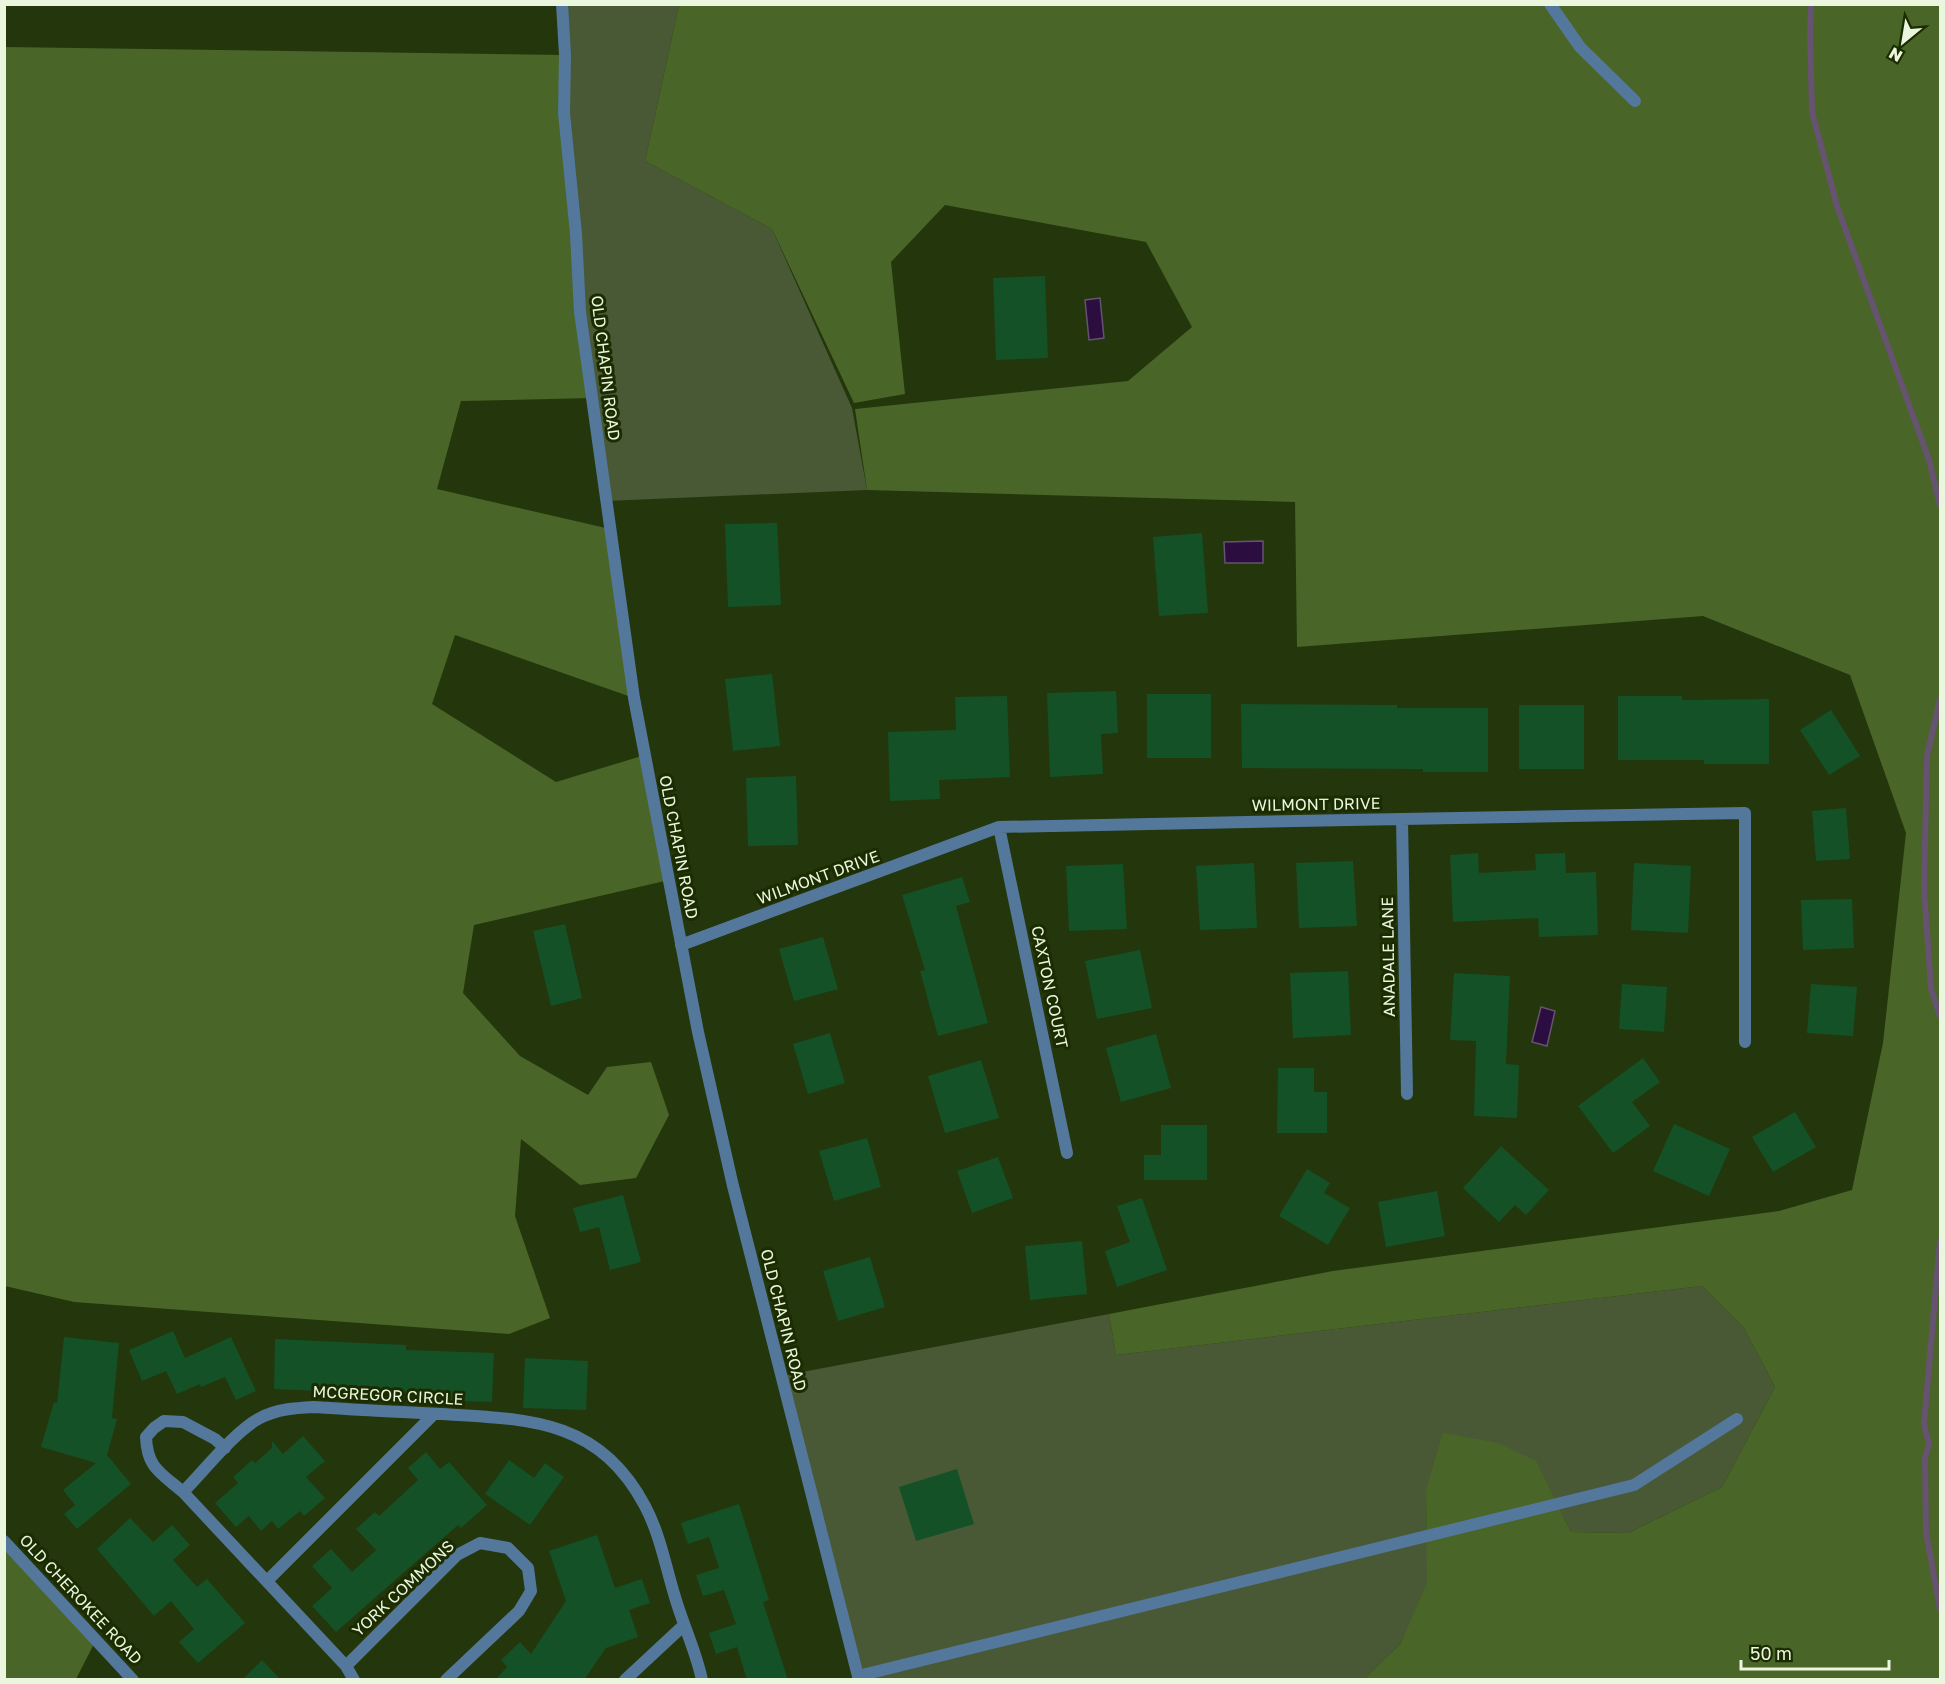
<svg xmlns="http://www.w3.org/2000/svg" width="1945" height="1684" font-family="'Golos Text',sans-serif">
<rect width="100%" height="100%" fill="#24360b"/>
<path fill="#495936" d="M562,5h117l-34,156 127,68 80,179 15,82 -261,11 -26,-189z
M1702,1286l42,42 31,59 -53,100 -94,46 -57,-1 -36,-71 -109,29 2,93 -28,61 -36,35 -505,1 -78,-304 328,-62 7,41z"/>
<path fill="#4a6528" d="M679,5h1261v1674h-576l36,-35 27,-61 -1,-93 17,-57 55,10 38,18 35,71 57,1 94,-46 53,-100 -31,-59 -42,-42 -586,69 -7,-41 224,-43 446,-60 73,-21 31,-147 23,-210 -56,-158 -147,-59 -406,31 -2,-145 -428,-12 -12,-81 273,-28 64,-54 -46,-85 -201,-37 -54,57 14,132 -51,9 -82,-174 -127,-68z
M5,47l560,8 27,343 -131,3 -24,88 173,40 24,169 -179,-63 -23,69 124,78 89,-27 24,125 -195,45 -11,68 57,63 68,39 19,-28 44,-5 18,53 -33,63 -56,7 -59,-46 -6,77 35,102 -41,16 -435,-32 -69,-16z
M4,1541l92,99 -20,39h-71z"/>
<path fill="#2c0d40" stroke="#65536f" stroke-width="1.5" d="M1100,298l4,40 -15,2 -4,-40z
M1263,541v22h-38l-1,-21z
M1541,1007l14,4 -8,35 -15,-4z"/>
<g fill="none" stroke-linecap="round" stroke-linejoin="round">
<path stroke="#65536f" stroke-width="6" d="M1811,4l-1,32 2,76 25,94 92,254 11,45
M1940,699l-13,57 -3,132 7,101 9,27
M1940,1241l-16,183 5,20 -4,14 1,74 14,77"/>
</g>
<path fill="#155126" d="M1045,276l3,82 -52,2 -3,-82z
M777,523l4,82 -53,2 -3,-83z
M1202,533l6,80 -49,3 -6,-79z
M772,674l8,72 -47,5 -8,-72z
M1116,691l2,42 -17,1 2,40 -53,3 -3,-84z
M1147,694h64v64h-64z
M1007,696l3,81 -71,3 1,19 -50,2 -2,-69 68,-2 -1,-33z
M1618,696h64v4l87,-1v65h-65v-4h-86z
M1241,704l156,1v3h91v64h-65v-3l-181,-1z
M1519,705h65v64h-65z
M1831,710l29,46 -31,19 -29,-45z
M796,776l2,69 -50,1 -2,-68z
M1846,808l4,51 -34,2 -4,-50z
M1478,853l1,20 57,-3 -1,-16 30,-1 1,20 30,-1 2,63 -59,2 -1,-19 -85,4 -3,-67z
M1353,861l4,65 -58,2 -3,-65z
M1254,863l3,65 -57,2 -4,-64z
M1634,863l57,3 -3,67 -57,-3z
M1123,864l4,65 -58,2 -3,-65z
M962,877l8,25 -14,4 32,117 -50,13 -18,-65 5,-1 -23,-75z
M1852,899l2,49 -51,2 -2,-50z
M565,924l17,74 -31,8 -18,-75z
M823,937l15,52 -44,12 -15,-52z
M1140,950l12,58 -55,11 -12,-58z
M1348,971l3,64 -58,3 -3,-65z
M1454,973l56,3 -4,88 13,1 -2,53 -43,-2 2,-75 -26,-1z
M1622,984l45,3 -3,45 -45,-3z
M1811,984l46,3 -4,49 -46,-3z
M830,1033l15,50 -37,11 -15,-50z
M1156,1034l15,54 -50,14 -15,-54z
M1643,1058l17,24 -28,20 18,24 -37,27 -35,-47z
M981,1060l18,58 -54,15 -17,-57z
M1278,1068h36v24h13v41h-50z
M1795,1112l21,35 -43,25 -21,-35z
M1674,1124l56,25 -21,47 -56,-25z
M1161,1125h46v55h-63v-25h17z
M867,1138l14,49 -47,14 -15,-50z
M1501,1146l48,44 -23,25 -11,-10 -16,17 -36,-34z
M998,1157l15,41 -41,15 -15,-42z
M1307,1169l23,14 -6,10 26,15 -22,37 -49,-29z
M1437,1191l8,45 -59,11 -8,-45z
M623,1195l18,67 -31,8 -11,-43 -19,5 -7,-24z
M1142,1198l25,72 -50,17 -12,-36 25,-9 -13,-36z
M1082,1241l5,53 -57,6 -5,-54z
M870,1257l15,50 -47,14 -15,-50z
M173,1331l12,27 46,-21 25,54 -20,9 -11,-23 -24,10 -1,-3 -23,10 -11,-23 -24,10 -13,-31z
M64,1337l55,6 -7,75 5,1 -10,36 24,29 -54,45 -13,-15 11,-9 -12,-15 33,-27 -55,-16 13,-45 3,1z
M275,1339l131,6v5l88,3 -2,49 -63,-2v-4l-155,-7z
M525,1358l63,3 -2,49 -63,-2z
M303,1436l22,25 -19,16 19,21 -21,18 -4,-5 -22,18 -6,-8 -11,10 -12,-15 -13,11 -21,-24 23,-20 -5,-6 19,-17 3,3 17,-15v-7l11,13z
M426,1452l14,17 9,-7 38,43 -26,23 -3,-3 -122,107 -24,-26 20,-18 -20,-22 19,-17 21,23 24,-22 -20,-21 19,-17 4,4 39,-36 -10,-12z
M509,1460l25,18 11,-15 19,14 -34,48 -45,-31z
M957,1469l17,55 -58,17 -17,-54z
M739,1504l30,96 -6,2 25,78h-41l-10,-33 -21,7 -7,-21 27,-9 -12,-34 -21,6 -7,-21 23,-7 -10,-31 -21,7 -7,-21z
M130,1518l23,24 19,-17 18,20 -17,15 24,27 10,-8 38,44 -47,40 -19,-21 15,-13 -23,-28 -17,15 -57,-67z
M597,1535l18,53 27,-9 8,24 -21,7 9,27 -32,11 -22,32h-89l12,-13 -6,-7 19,-18 11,12 35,-53 -17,-50z
M262,1660l19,20h-39z"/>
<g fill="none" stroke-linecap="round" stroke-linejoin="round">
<path stroke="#54789b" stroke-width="12" d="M1550,4l30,43 55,54
M1402,819l5,275
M999,827l68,326
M681,945l318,-118 403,-8 343,-6v229
M183,1492c-22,-19 -36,-24 -37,-55l8,-9 10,-7 19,1 32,17 10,9
M267,1581l167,-167
M346,1666l-163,-174c21,-21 52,-61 77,-74 17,-9 35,-10 54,-11 43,3 85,5 128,7 87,5 157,5 203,92 15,28 21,62 30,91 8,28 21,54 27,83
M858,1676l776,-191 103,-66
M354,1680l-8,-14 111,-111 23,-12 28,5 20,20 3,23 -12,20 -73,69
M625,1680l58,-54"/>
<path stroke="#54789b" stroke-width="12" d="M562,4l3,51 -1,58 12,121 4,78 54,386 64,334 35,154 126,494
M4,1541l129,139"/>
</g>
<g text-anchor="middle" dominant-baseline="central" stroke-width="6" stroke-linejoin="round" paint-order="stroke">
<g font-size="16" fill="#eaf6de" stroke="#1b2c01">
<text transform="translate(606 368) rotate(83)">OLD CHAPIN ROAD</text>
<text transform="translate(1316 804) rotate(-1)">WILMONT DRIVE</text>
<text transform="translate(679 847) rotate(79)">OLD CHAPIN ROAD</text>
<text transform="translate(818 877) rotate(-20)">WILMONT DRIVE</text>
<text transform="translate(1388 957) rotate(-91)">ANADALE LANE</text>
<text transform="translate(1050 987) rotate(78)">CAXTON COURT</text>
<text transform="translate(784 1320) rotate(76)">OLD CHAPIN ROAD</text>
<text transform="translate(388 1395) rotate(3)">MCGREGOR CIRCLE</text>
<text transform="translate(403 1588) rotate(-43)">YORK COMMONS</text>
<text transform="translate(81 1599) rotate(47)">OLD CHEROKEE ROAD</text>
</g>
</g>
<rect width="1945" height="1684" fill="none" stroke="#eaf6de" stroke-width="12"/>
<g transform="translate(1903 42) rotate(210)" stroke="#1b2c01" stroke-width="4.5" paint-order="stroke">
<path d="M0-4.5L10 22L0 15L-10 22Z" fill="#eaf6de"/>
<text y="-9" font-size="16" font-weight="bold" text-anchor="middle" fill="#eaf6de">N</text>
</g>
<path d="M1741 1660v9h148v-9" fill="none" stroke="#eaf6de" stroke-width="3"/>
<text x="1750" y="1660" font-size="18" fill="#eaf6de" stroke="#1b2c01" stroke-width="4.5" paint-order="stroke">50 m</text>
</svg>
